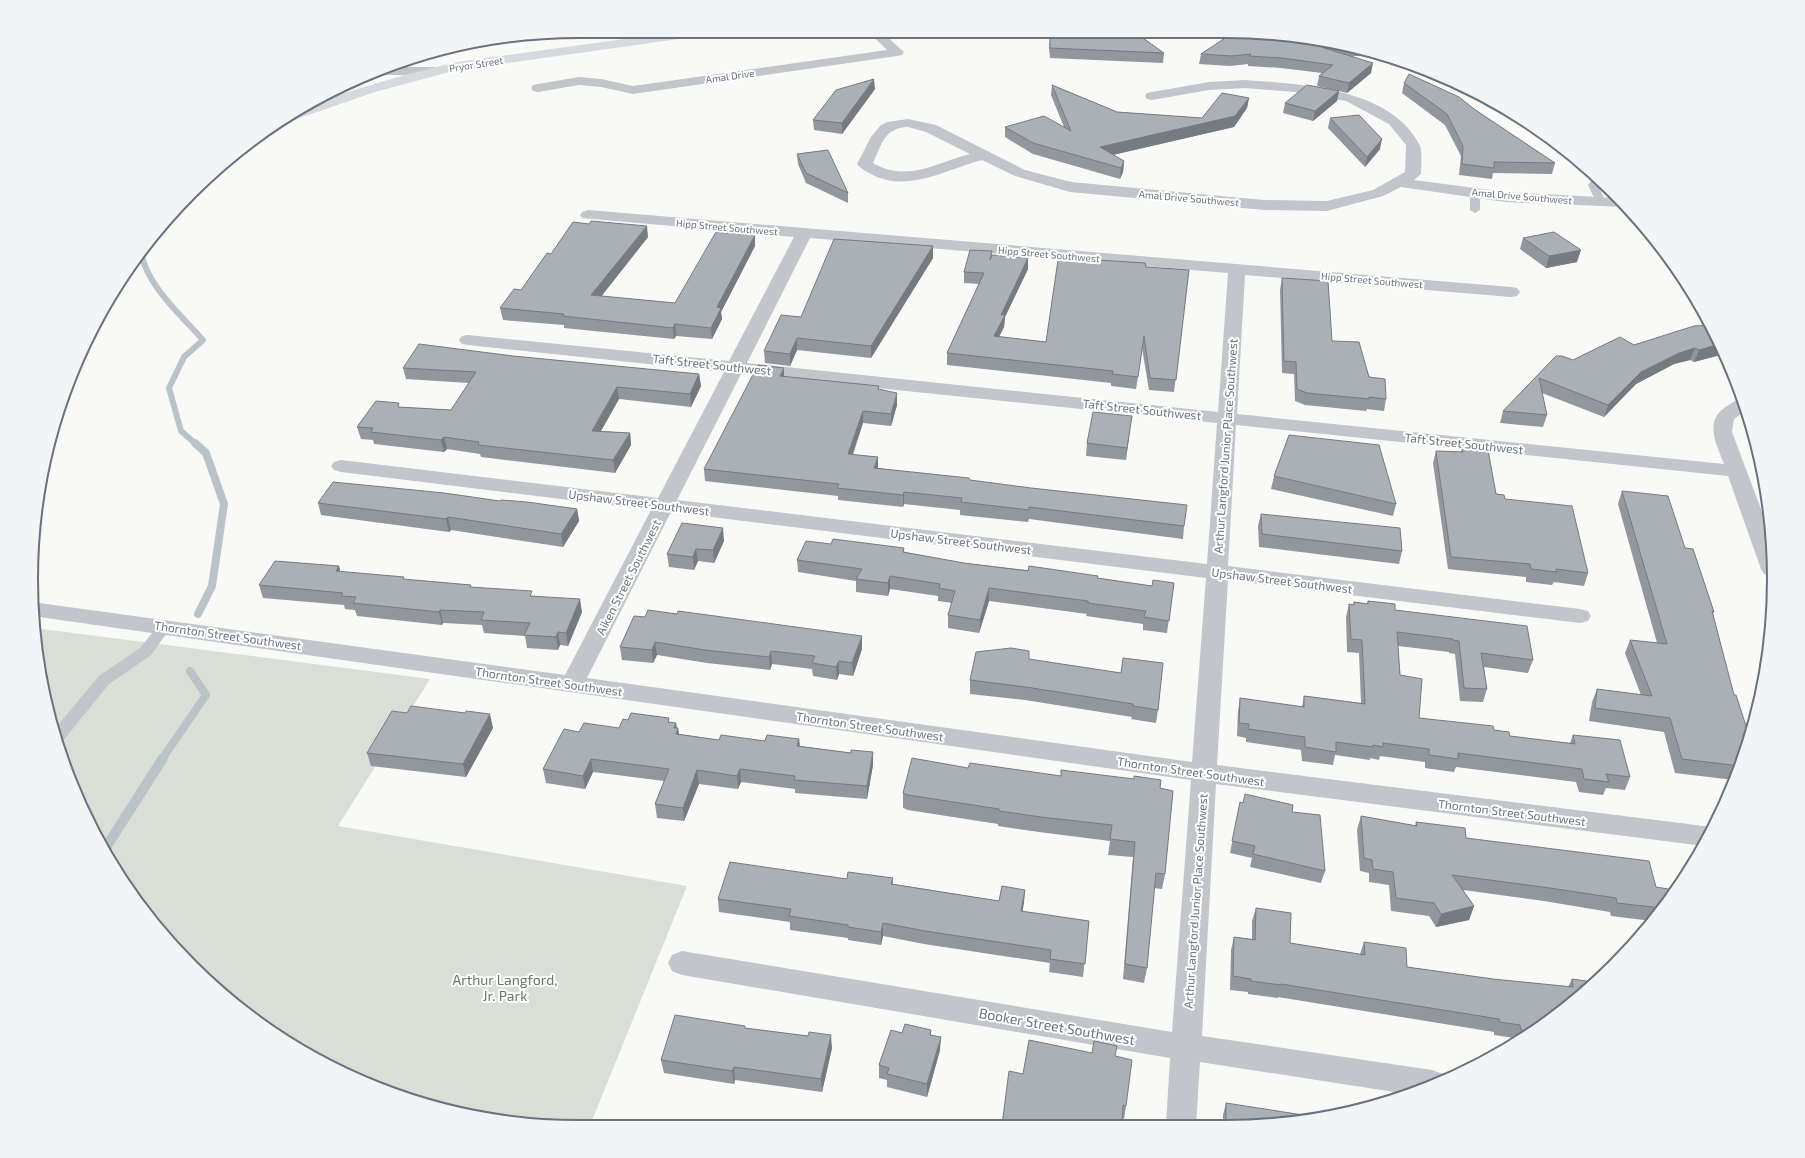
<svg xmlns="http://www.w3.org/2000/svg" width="1805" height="1158" font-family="'Exo 2',sans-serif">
<rect width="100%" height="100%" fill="#f9f9f8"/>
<path fill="#d9ded7" d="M34,628l396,51 -92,147 349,60 -96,237 -83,-1 -139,-37 -64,-32 -87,-62 -95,-108 -50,-94 -23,-68z"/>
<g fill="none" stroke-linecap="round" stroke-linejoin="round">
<path stroke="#bac4c8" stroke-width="6" d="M141,251c4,33 41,65 62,89l-19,17 -15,31 12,43 15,13"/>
<path stroke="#bac4c8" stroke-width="8" d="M195,443l11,10 18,51 -12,82 -14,28
M162,759l44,-64 -16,-24"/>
<path stroke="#bac4c8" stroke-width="10" d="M105,849l58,-91"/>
<path fill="#c2c5c9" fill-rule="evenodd" d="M1595,177h1l5,5 -3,3 8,17 -1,2h-8l-9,-19z
M1475,189l5,3v18l-5,3 -5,-3v-18z
M165,621l5,2 2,3 -22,30 -41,28 -47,58 -5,1 -4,-12 46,-55 41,-28 20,-25z"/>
<path fill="#c2c5c9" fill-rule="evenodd" d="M873,36h13l18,16 -2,3 -5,1 -264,38 -32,-7 -22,-2 -41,7 -5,-1 -2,-3 2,-3 5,-1 41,-7 22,2 32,7 254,-36z
M389,67h44l5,1 2,3 -2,3 -5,1h-51l-5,-2z
M1245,80c55,4 145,8 174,64 4,7 2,22 2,30l-7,6 91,12 111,6 9,9 -120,-5 -104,-15 -18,9 -56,15 -63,-1 -194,-18 -55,-16 -33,-16c-35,9 -74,33 -109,15 -6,-3 -12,-6 -16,-11l14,-27 9,-11 7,-4 21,-3 28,6 89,45 46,12 193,18 63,1 46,-11 32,-18 1,-27 -17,-21 -43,-23 -51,-9 -50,-4 -36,2 -57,10 -5,-1 -2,-3 2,-3 5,-1 57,-10zM908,127l18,5 44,22c-35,9 -62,29 -97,9 9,-19 11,-35 35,-36z
M588,210l923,77 6,1 3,4 -3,4 -6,1 -266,-22 -8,139 487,50c-7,-19 -20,-41 0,-56 6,-3 10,-8 17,-9l5,12 -12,8 -2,13 41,109 -1,35 -8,-2 -3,-5 -33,-93 -492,-51 -8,141 352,43 8,2 3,5 -3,5 -8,2 -352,-43 -11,185 495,62 -8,19 -488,-62 -14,252 230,34 11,4 2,5 -38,15 -207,-32 -4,64 -30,-1 4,-67 -488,-83 -10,-4 -4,-8 4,-8 10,-4 490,81 19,-252 -1159,-164v-14l533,73 86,-165 -310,-38 -7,-2 -3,-4 3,-4 7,-2 317,38 66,-126 -256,-27 -6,-1 -3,-4 3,-4 6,-1 261,26 65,-124 -212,-19 -2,-3 2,-3zM810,238l418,35 -10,139 -471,-49zM741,374l476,49 -10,141 -530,-64zM671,512l535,66 -14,184 -605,-84z"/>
<path fill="#d7dadd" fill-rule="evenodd" d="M646,36h32l-1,3 -5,1 -215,30 -82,22 -84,29 -5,1 -5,-2 36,-18 27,-9 64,-19 49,-12z"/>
</g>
<path fill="#91979d" d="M1298,36l70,16 -1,4h-14l18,17 -24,20 -8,-2 -2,10 -24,20 -30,-8 2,-10 54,-12 -22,-5 2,-10 3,-3 -41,-5 -33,-2v-2l-18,2 -31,-2 2,-10z
M1050,38l114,15 -1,10 -113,-5 -1,-10z
M1404,83l70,26 81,54 -3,11 -59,-1 -1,6 -33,-4 2,-19 -16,-31 -43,-32z
M1052,85l65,27 85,6 47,-20 -2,10 -13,19 -121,28 11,6 -1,11 -3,7 -87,-25 -28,-17v-10h59l-13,-32z
M875,89l-33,45 -28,-4 -1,-10z
M1330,118l50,31 -15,18 -37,-39z
M797,154l51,39v10l-42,-20 -8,-19z
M755,235v11l-34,66 1,7 -10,20 -36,-3 -2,3 -110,-11v-3l-61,-5 -3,-12 21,-18 30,-36 97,-17 -47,59 74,7z
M1523,238l54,24 -31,6 -26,-19z
M933,246v12l-62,100 -74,-8 -7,16 -25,-3 -1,-12 37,-34z
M992,257l36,1v11l-23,48 -1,10 -5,10 47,5 100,-75 43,3 -15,122 -25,-2 -7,-42 -6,41 -25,-3v-3l-164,-18v-12l32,-69 -15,-1v-11z
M1282,278l50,63 37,36 17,22 -2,12 -17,-2 -1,2 -61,-6 -10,-4 -1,-27 -12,-1 -2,-83z
M1717,336l7,18 -30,8 -4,-2 -16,4 -38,20 -32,33 -62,-24 5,22 -4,12 -43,-4 3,-12 53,-55 17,4 61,-15z
M513,356l186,18 2,12 -10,21 -72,-8 -18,32 29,2 1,12 -16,28 -134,-16 -1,-3 -33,-5 -3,3 -70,-8 -1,-4 -12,-1 -4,-12 43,-20 51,3 18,-27 -63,-4 -3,-11z
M784,377l95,9v3l18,16 -6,21 -28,-3 -10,32 25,2v11l92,12 214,46 -1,13 -154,-20 -1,3 -68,-7v-5l-56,-6 -1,3 -65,-7v-4l-133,-15 -1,-12z
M1130,429l-4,31 -40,-4 1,-13z
M1462,448l34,46 9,5 83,74 -4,13 -30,-4 -2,3 -26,-3v-5l-78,-8 -15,-106 3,-12 25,1z
M1274,476l122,28 -3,12 -122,-27z
M1622,491l63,57 29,64 -1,1 32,142 -11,25 -59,-7 -11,-41 -75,-11 3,-19 5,-13 44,6 -16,-42 5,-13 27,3 -39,-139z
M500,501l77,8 2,12 -16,26 -112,-17 -2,2 -128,-17 -3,-12z
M1261,514l141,37 -3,13 -140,-17 -1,-21z
M724,541l-10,22 -16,-2 -4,9 -25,-3 -2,-13z
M831,544l73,4v4l10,2 50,9 134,15 54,8 22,-3 -7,50 -24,-3v-6l-57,-8 1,-2 -98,-13 -10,32 -31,-5v-13l4,-12 -14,-2v-5l-48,-7 -2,7 -32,-4v-11l-58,-9 -1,-12z
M339,566l1,6 132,16 61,8 49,16 -14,34 -8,-1 -2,5 -31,-2 -2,-12 -41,-3 -2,-8 -39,-2 -1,2 -85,-9 -2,-6 -10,-1 -1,-4 -81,-7 -4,-13z
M1368,601l165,59 -5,13 -44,-6 3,22 -4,13 -23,-1 -5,-47 -6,-1v-1l-51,-6 2,29 19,43 75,12 16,6 60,7 3,-8 57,42 -5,13 -19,-2 -3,7 -24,-3 -3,-10 -120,-15 -2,5 -29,-4v-6l-45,-6 -1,4 -9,-2v2l-35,-5 -2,10 -31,-4 -1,-11 -55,-8v-4l-9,-2 1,-25 2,-13 62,9 2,-11 57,7 -2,-50 -12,-1 -1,-35 3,-13 4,1 1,-3 13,2z
M645,617l217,19v13l-9,27 -14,-2 -2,6 -24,-4 -1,-7 -40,-5 -2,6 -63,-7 -50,-8 -4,8 -31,-3 -2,-13z
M1029,659l129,51 -2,13 -25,-4 1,-2 -107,-17 -55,-6v-14z
M407,713h58l28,15 -27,49 -95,-11 -4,-13z
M669,718v4l7,1 1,5h1l1,6 40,6 46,1 34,-2 1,7 51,7 22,-1v13l-6,34 -72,-6v-4l-54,-7 -3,7 -39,-5 -15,37 -27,-3 -2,-14 9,-23 -71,-9 -8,17 -39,-6 -3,-14 36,-37 40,-4 9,-8z
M968,768l93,8 99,12 5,86 -3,15 -8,-1 -7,80 -3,15 -21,-4 10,-122 -25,-2 2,-14 -71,-9 -41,-6v-2l-90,-14 -5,-2v-15z
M1240,802l52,10 33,59 -4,12 -71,-16 2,-9 -22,-5z
M1361,816l54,10 1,-4 50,16 190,49 18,3 -22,31 -41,-5 -1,-4 -66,-11 -81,-11 11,16 -5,14 -33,7 -7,-11 -38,-5 -2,-26 -20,-3v-9l-9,-2 -3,-41z
M893,878v6l106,17 26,-11 -3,22 67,9 -6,56 -34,-5 1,-9 -126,-19 -41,-8 -2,9 -33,-5v-2l-58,-8v-8l-71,-10 -1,-13 129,-20z
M1256,908l34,35 70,11 4,-12 43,25 86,12 75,8 4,-8 21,3 -33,32 -45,28 -1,-4 -20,-3v-3l-216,-35v1l-30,-4v-2l-18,-2 1,-40 3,-13 18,2v-18z
M745,1028l63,8 24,12 -10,44 -87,-12 -1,4 -70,-11 -3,-13z
M931,1030v5l9,15 -13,47 -40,-10v-7l-8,-2v-13l23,-32z
M1092,1053l23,3 11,50 -2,13 -101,-45z
M1226,1103l36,23h-39v-11z"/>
<path fill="#767b7f" d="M1373,63l-2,10 -24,20 2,-10z
M874,79l1,10 -33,45v-11z
M1339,91l-2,10 -24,20 2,-10z
M1249,98l-2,10 -13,19 -135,31 1,-11 135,-31z
M1382,139l-2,10 -15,18 2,-10z
M1124,161l-1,11 -3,7 1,-11z
M647,226l1,11 -55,70 -2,-12z
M755,235v11l-34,66 1,7 -10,20 -1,-11 6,-21z
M933,246v12l-62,100v-12z
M1581,250l-4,12 -31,6 3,-12z
M1028,258v11l-23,48 -1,10 -11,21 1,-12 7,-21z
M675,324l1,12 -2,3 -1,-11z
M1144,336l-2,12 -6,41 2,-12z
M797,338v12l-7,16v-12z
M1720,344l4,10 -30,8 5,-12z
M1695,348l-5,12 -16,4 -38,20 -32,33 4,-12 33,-33 38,-19z
M784,368v12l-4,-4z
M699,374l2,12 -10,21 -1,-13z
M617,387l2,12 -25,44 -2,-12z
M897,393v12l-6,21v-12z
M863,411v12l-15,43v-12z
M1132,416l-2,13 -4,31 1,-12z
M630,433l1,12 -16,28 -2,-13z
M444,437l3,12 -3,3 -3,-12z
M878,457v13l-4,-2z
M904,492v12l-1,3v-12z
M577,509l2,12 -16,26 -2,-13z
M448,517l3,13 -2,2 -3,-13z
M723,528l1,13 -10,22 -1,-13z
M696,549l2,12 -4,9 -1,-13z
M339,566l3,13 -6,-8z
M890,576v13l-2,7v-13z
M989,588v13l-10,32 1,-13z
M580,599l2,13 -14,34 -2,-13z
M440,610l3,13 -1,2 -3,-13z
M558,632l2,13 -2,5 -2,-13z
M862,636v13l-9,27 -1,-13z
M655,642l2,13 -4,8 -1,-13z
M771,651l1,13 -2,6 -1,-13z
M839,661v13l-2,6 -1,-13z
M490,714l3,14 -27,49 -3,-13z
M676,723l1,8 1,-3 2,13 -2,6 -4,-19z
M799,739l1,13 -3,-6z
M873,752v13l-6,34v-13z
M591,759l2,13 -8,17 -2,-13z
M740,769l1,13 -3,7 -1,-13z
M697,770l2,14 -15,37 -1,-13z
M1025,890l-1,13 -4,22 1,-14z
M1474,906l-5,14 -33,7 5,-13z
M883,923v13l-2,9v-13z
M831,1035l1,13 -10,44 -1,-13z
M941,1037l-1,13 -13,47v-13z
M734,1067l1,13 -1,4 -2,-13z"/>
<path fill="#a9b0b6" stroke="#767b7f" d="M1065,36h75l24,17 -114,-5v-10z
M1228,36h70l48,11 -22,1 49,15 -24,20 -30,-7 14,-11 -51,-7 -33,-2 2,-2 -19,2 -31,-2z
M1409,74l50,23 15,12 81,54 -61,-1v6l-32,-4 1,-18 -16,-32 -43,-31z
M874,79l-32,44 -29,-3 23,-30z
M1052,85l65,27 85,6 20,-25 27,5 -14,18 -135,31 24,14 -3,7 -88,-25 -28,-16 39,-11 27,15z
M1307,85l32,6 -24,20 -30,-8z
M1359,115l23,24 -15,18 -37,-39z
M828,150l20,43 -42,-20 -9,-19z
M591,221l56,5 -56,69 84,8 41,-71 39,3 -38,72 4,1 -10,20 -36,-4 -2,4 -110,-12 1,-2 -64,-6 14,-19 7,1 26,-37 4,1 22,-32 16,2z
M1554,232l27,18 -32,6 -26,-18z
M834,239l99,7 -62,100 -74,-8 -7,16 -26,-3 17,-36 20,2z
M970,250l22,1 -2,9 2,-5 36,3 -27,57h4l-11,21 52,6 12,-82 24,1 1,-2 62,4 1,4 43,3 -13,110 -26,-2 -6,-42 -6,41 -26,-3 1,-3 -166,-18 37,-80 -20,-1z
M1282,278l46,3 4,60 27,1 10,35 16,2 1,20 -17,-2v2l-62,-6 -10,-4 -1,-27 -12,-1z
M1710,325l7,11 3,8 -21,6 -4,-2 -16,5 -38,19 -33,33 -69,-27 8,37 -44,-4 53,-55h6l11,4 47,-23 14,8 60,-19z
M419,344l94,12 186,18 -9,20 -73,-7 -25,44 38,2 -17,27 -135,-15 1,-3 -35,-5 -3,3 -70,-8 2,-4 -16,-1 19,-26 23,2 -1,4 53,3 25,-38 -73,-4z
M758,365l26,3 -4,8 99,10 -1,3 19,4 -6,21 -28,-3 -15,43 30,3 -4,11 95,10 1,2 61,8 156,17 -3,21 -155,-19v3l-68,-8 1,-4 -58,-6 -1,3 -66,-7 2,-4 -135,-15z
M1093,412l39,4 -5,32 -40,-5z
M1289,435l90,10 17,59 -122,-28z
M1462,448l26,2 8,44 8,1 1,4 67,7 16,67 -32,-4 1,3 -26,-3 -1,-5 -79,-7 -15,-106 27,1z
M333,482l111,11 56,8 1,-1 26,2 50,7 -16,25 -113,-17 -2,2 -128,-16z
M1622,491l46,5 17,52 8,1 21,63 -2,-1 22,84h2l11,34 4,1 -6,25 -5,11 -58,-7 -12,-41 -75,-10 2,-19 55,7 -22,-56 37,4z
M1261,514l139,14 2,23 -140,-17z
M682,523l41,5 -10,22 -17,-1 -3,8 -26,-3z
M833,539l71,9 -1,4 11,2 50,9 64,8 1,-5 69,10 -1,2 55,8 1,-6 21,3 -5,38 -25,-4 2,-6 -58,-8v-2l-99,-13 -9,32 -32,-5 7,-24 -16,-3 1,-4 -50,-8 -2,7 -32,-4 6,-10 -65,-9 9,-19 25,3z
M275,561l64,5 -3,5 68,6 -1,2 68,6 -1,2 62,4 -2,5 50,3 -14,34 -8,-1 -2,5 -32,-2 6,-12 -49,-3 3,-8 -44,-2 -1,2 -86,-9 3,-6 -15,-1 2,-3 -84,-8z
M1368,601l27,3v6l132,16 6,34 -52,-7 6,36 -23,-1 -5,-47 -6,-1v-1l-56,-7 3,43 22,4 -3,39 74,8 1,4 15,2 1,4 65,8 -2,-9 47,5 10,37 -24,-3 3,8 -25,-3 -2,-10 -124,-16v6l-29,-4v-6l-46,-6v4l-10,-2v2l-37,-5v10l-31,-5v-10l-57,-8 1,-5 -10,-1 1,-25 64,9v-11l61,8 -3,-64 -11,-1 -2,-35 5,1v-3l14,2z
M648,610l29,4 1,-3 184,25 -10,27 -13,-2 -3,6 -24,-4 3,-7 -44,-5 -2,6 -64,-7 -50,-8 -3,8 -32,-3 14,-31 11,1z
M1011,648l18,3v8l92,14 2,-15 40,5 -5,47 -25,-4v-2l-107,-17 -56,-7 6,-28z
M411,706l54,7 1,-2 24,3 -27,50 -96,-11 25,-42 15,2z
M631,713l38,5 -1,4 8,1 -2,5h4l-2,6 43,6 2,-5 44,6 2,-6 32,4 -2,7 54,7v-3l22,2 -6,34 -73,-6 1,-4 -55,-7 -3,7 -40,-6 -14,38 -28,-4 14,-35 -78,-10 -8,17 -40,-7 21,-40 15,3 5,-9 35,5 4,-9 5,1z
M912,758l56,10 2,-5 91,13v-6l73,9v-3l27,4 -1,8 13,3 -8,83 -9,-1 -9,95 -22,-4 10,-122 -25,-3 2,-14 -71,-8 -42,-6v-2l-91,-14 -5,-2z
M1245,794l48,11 -1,7 28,3 5,56 -72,-17 2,-8 -23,-5 8,-39 3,1z
M1361,816l56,10 -1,-4 49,6 1,10 183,23 7,26 18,3 -13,18 -44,-5 -1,-5 -66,-10 -98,-13 22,31 -33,8 -7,-11 -38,-5 -3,-26 -20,-3 -1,-9 -8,-2z
M730,862l117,17 1,-7 45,6 -2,6 108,17 3,-15 23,4 -4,21 68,10 -4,43 -35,-5 1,-9 -126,-19 -42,-8 -2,9 -33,-5v-2l-59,-9 2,-7 -73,-10z
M1256,908l35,5 -1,30 75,12 -1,-13 42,6 1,19 86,12 80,8 -1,-8 21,3 -33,32 -29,18 -10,-2 -1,-5 -20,-3 -1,-3 -218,-35v1l-30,-4v-2l-18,-3 1,-39 21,3z
M675,1015l70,11v2l63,8 1,-4 22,3 -10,44 -87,-12 -2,4 -71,-11z
M905,1024l26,6 -1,5 11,2 -14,47 -40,-10 2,-6 -10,-3 12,-35 11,3z
M1029,1040l63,13 2,-12 23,5 -2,10 17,4 -6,46 -3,-1 -1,20h-120l7,-54 14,3z
M1226,1103l90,14 -54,9h-36z"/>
<g text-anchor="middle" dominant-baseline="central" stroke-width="4" stroke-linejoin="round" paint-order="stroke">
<g font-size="10" fill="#67747f" stroke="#fff">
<text transform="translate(476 64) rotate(-9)">Pryor Street</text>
<text transform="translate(730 76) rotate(-8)">Amal Drive</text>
<text transform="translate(1522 196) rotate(5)">Amal Drive Southwest</text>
<text transform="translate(1189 198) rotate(5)">Amal Drive Southwest</text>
<text transform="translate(727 227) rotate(5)">Hipp Street Southwest</text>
<text transform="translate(1049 254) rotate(5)">Hipp Street Southwest</text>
<text transform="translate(1372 280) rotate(5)">Hipp Street Southwest</text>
</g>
<g font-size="12" fill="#67747f" stroke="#fff">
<text transform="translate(712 364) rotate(6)">Taft Street Southwest</text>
<text transform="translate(1142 409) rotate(6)">Taft Street Southwest</text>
<text transform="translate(1464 443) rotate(6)">Taft Street Southwest</text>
<text transform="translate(1225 446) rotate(-86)">Arthur Langford Junior Place Southwest</text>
<text transform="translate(639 502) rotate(7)">Upshaw Street Southwest</text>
<text transform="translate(961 541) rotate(7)">Upshaw Street Southwest</text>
<text transform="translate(628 577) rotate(-63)">Aiken Street Southwest</text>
<text transform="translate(1282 580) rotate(7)">Upshaw Street Southwest</text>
<text transform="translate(228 635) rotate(8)">Thornton Street Southwest</text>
<text transform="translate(549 681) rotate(8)">Thornton Street Southwest</text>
<text transform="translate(870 726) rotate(8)">Thornton Street Southwest</text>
<text transform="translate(1191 771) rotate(8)">Thornton Street Southwest</text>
<text transform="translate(1512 812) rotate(7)">Thornton Street Southwest</text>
<text transform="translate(1195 901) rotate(-86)">Arthur Langford Junior Place Southwest</text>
</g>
<g font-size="14" fill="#687866" stroke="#fff">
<text x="505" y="979">Arthur Langford,<tspan x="505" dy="16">Jr. Park</tspan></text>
</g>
<g font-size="14" fill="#67747f" stroke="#fff">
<text transform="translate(1057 1026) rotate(10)">Booker Street Southwest</text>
</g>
</g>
<path d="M0 0H1805V1158H0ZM579 38H1226A541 541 0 0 1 1767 579V579A541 541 0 0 1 1226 1120H579A541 541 0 0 1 38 579V579A541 541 0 0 1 579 38Z" fill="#f3f4f5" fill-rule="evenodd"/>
<path fill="none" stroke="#67747f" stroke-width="2" d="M579 38H1226A541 541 0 0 1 1767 579V579A541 541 0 0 1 1226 1120H579A541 541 0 0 1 38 579V579A541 541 0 0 1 579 38Z"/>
</svg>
